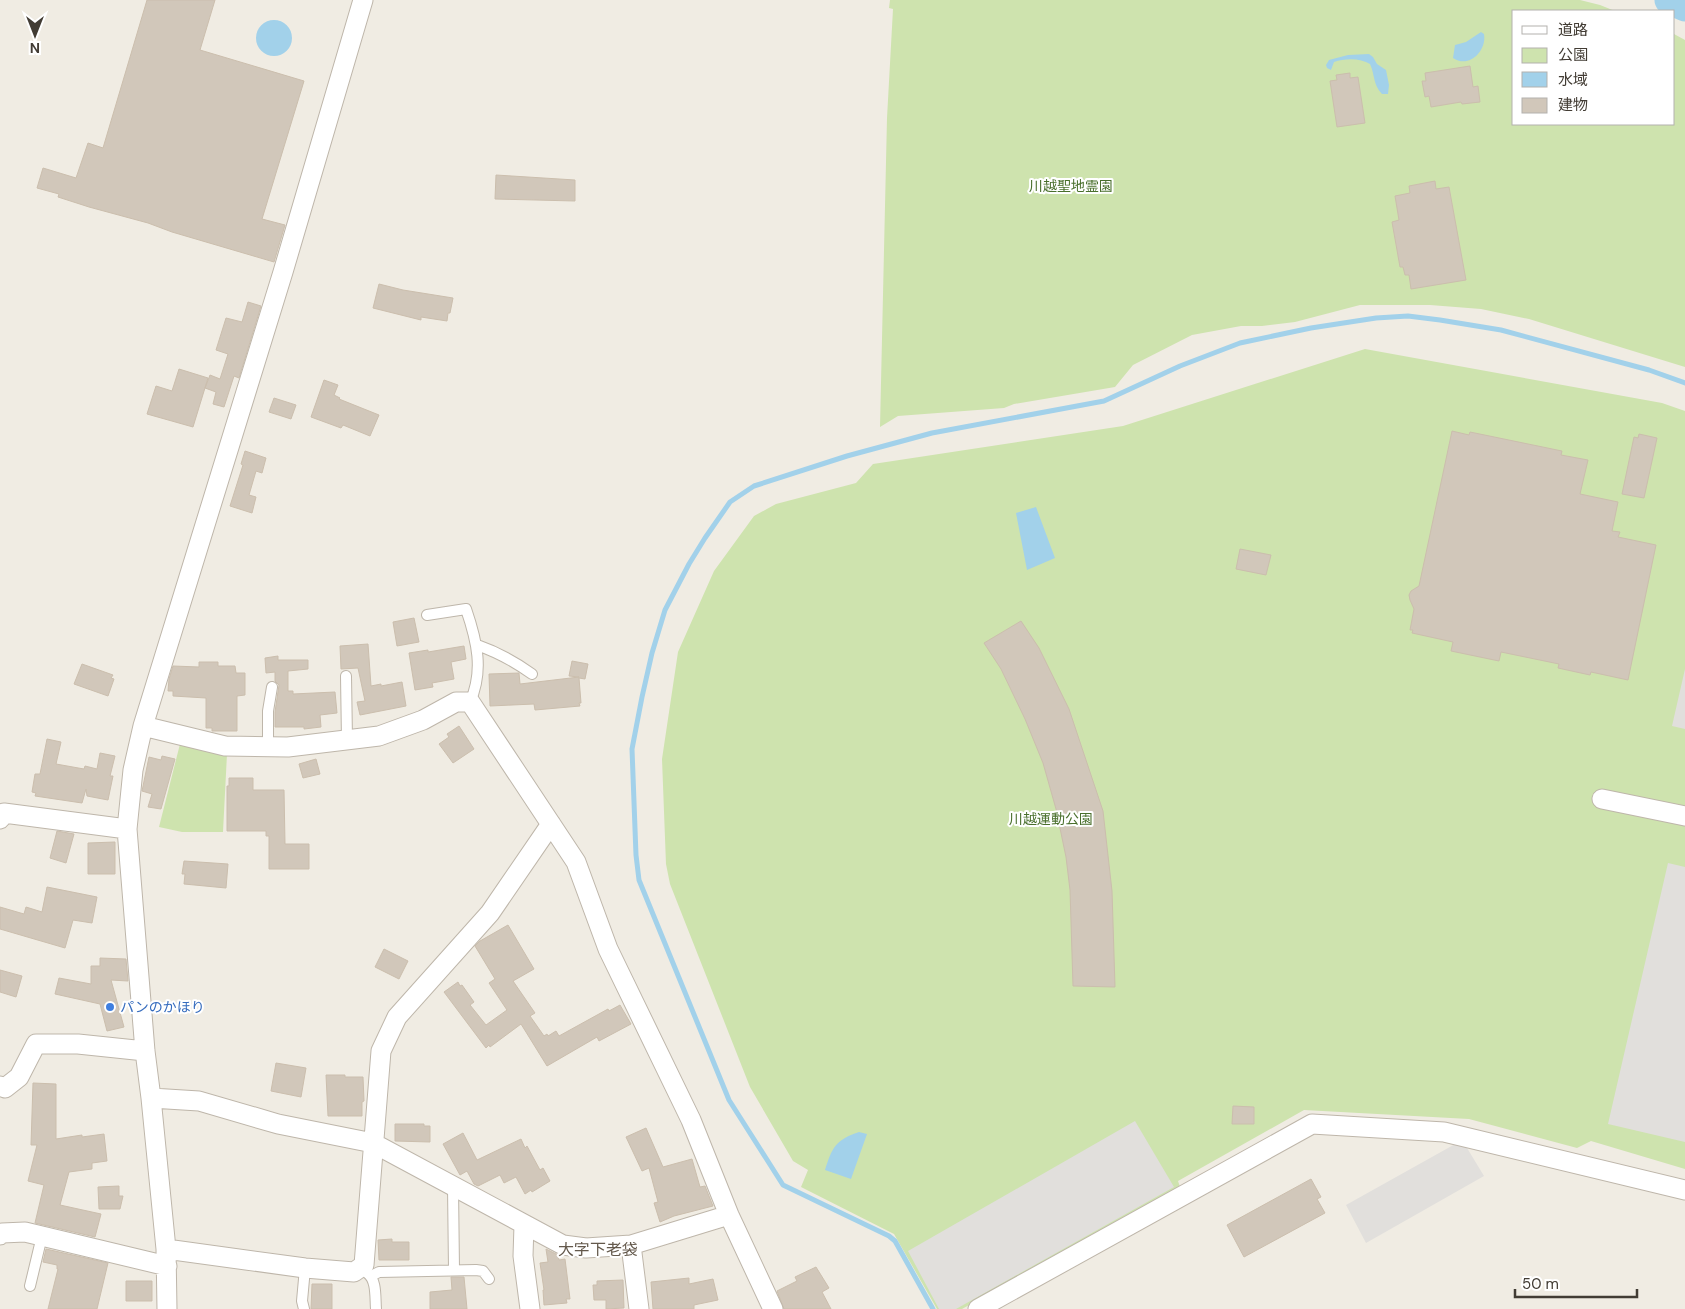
<svg xmlns="http://www.w3.org/2000/svg" width="1685" height="1309" font-family="'DM Sans','Noto Sans JP',sans-serif">
<rect width="100%" height="100%" fill="#f0ece3"/>
<path fill="#cee3ae" d="M890,0h690l20,5 15,6h-101v113h160v-90l11,6v327l-156,-48 -48,-10 -51,-4h-70l-65,17 -33,4h-21l-49,9 -59,30 -18,22 -101,17 -10,4 -106,8 -18,11 7,-309 6,-109 -4,-1z
M1365,349l297,54 23,8v758l-94,-28 -14,7 -108,-29 -165,-9 -126,71 2,6 -218,122h-25l-43,-75 -93,-47 7,-17 -15,-9 -43,-74 -80,-203 -4,-20 -4,-105 16,-107 36,-81 40,-55 22,-12 80,-21 17,-19 250,-38z
M180,744l47,10 -4,78h-41l-23,-5z"/>
<path fill="#e1dfdc" d="M1685,669v60l-13,-3z
M1668,863l17,4v275l-77,-18z
M1135,1121l39,66 -218,122h-17l-31,-58z
M1457,1143h7l20,33 -118,67 -20,-38z"/>
<path fill="#a2d1ea" d="M256 38a18 18 0 1 1 36 0a18 18 0 1 1-36 0Z
M1481,32l3,2c3,17 -15,35 -31,24l2,-13 11,-3z
M1369,54l4,3 4,7 9,6 3,15 -1,9h-6c-9,-9 -7,-19 -12,-30 -9,-6 -25,-6 -36,-2l-3,8 -4,-2 -1,-3 3,-5 19,-5z
M1036,507l19,51 -28,12 -11,-57z
M859,1132l8,2 -16,45 -26,-9c7,-22 10,-30 34,-38z"/>
<g fill="none" stroke-linecap="round" stroke-linejoin="round">
<path stroke="#a2d1ea" stroke-width="5" d="M933,1309l-38,-68 -6,-5 -106,-51 -54,-85 -90,-220 -3,-25 -4,-106 10,-52 10,-44 13,-43 24,-46 16,-26 25,-36 24,-16 93,-30 85,-23 172,-32 76,-35 60,-23 71,-15 65,-10 32,-2 32,4 61,10 148,40 36,13"/>
<path stroke="#a2d1ea" stroke-width="29" d="M1669,0l16,7"/>
</g>
<path fill="#d1c7ba" stroke="#cbbead" d="M147,0h68l-15,50 104,31 -42,138 23,6 -11,37 -102,-30 -24,-9 -59,-16 -31,-10 1,-3 -22,-6 6,-20 33,10 12,-35 15,5z
M1470,66l3,21 5,-1 2,16 -18,2 -1,-2 -30,5 -2,-11 -4,1 -3,-16h4l-1,-8z
M1350,73v5l8,-1 7,46 -28,4 -7,-46 7,-1 -1,-5z
M496,175l79,5v21l-80,-2z
M1435,181l1,8 13,-2 17,93 -55,9 -2,-14h-4l-2,-8h-3l-8,-45 7,-2 -4,-24 15,-3 -1,-7z
M379,284l24,6 50,8 -3,15h-2l-1,8 -26,-4v3l-48,-12z
M248,302l13,4 -22,72 -5,-2 -10,31 -11,-3 3,-12 -11,-4 5,-13 10,4 8,-25 -12,-4 10,-32 16,4z
M179,369l29,9 -15,49 -46,-13 9,-28 16,5z
M324,380l14,5 -4,10 6,3 -1,1 40,16 -9,21 -27,-11 -2,3 -30,-11z
M274,398l22,7 -5,14 -22,-7z
M1452,431l17,4 1,-3 92,19 -1,4 27,5 -8,34 38,8 -6,29 8,1 -2,5 38,8 -28,135 -37,-8 -1,3 -32,-7 1,-4 -58,-12 -2,9 -48,-10 2,-9 -41,-9 1,-3h-3l4,-21 -4,-9 -1,-5 2,-4 8,-5z
M1639,434l18,4 -13,60 -22,-4 12,-57 4,1z
M245,451l21,7 -4,15 -6,-2 -7,24 7,2 -4,16 -22,-7 13,-41 -2,-1z
M1240,549l31,6 -5,20 -30,-6z
M414,618l5,24 -22,4 -4,-24z
M1021,621l18,27 30,61 34,102 9,80 3,96 -42,-1 -3,-96 -4,-33 -10,-48 -13,-46 -18,-44 -24,-50 -17,-26z
M368,644l3,42 10,-2v2l21,-4 4,24 -46,9 -3,-13 8,-1 -7,-33 -17,1 -1,-23z
M464,646l2,13 -15,3 3,17 -22,4 1,4 -18,3 -6,-37 19,-3v2z
M278,656v4h30v9l-20,2v20h5v3l42,-2 2,21 -17,2 1,12 -17,2v-2h-29v-15l4,-27 -4,-4v-9l-9,1 -1,-15z
M572,661l16,3 -3,15 -6,-1 2,25h-2l1,3 -45,4 -1,-6 -44,2 -1,-32 30,-1 1,11 59,-7 -10,-1z
M199,662h19v4h17l1,7h9v22l-8,1v35h-25v-3h-6v-30l-33,-2v-5h-5l1,-12 4,-13 26,1z
M82,664l31,11 -2,3 3,1 -6,17 -34,-12z
M459,726l15,23 -21,14 -14,-19 10,-7 -2,-3z
M47,739l14,3 -5,22 28,5 1,-3 12,3 3,-16 15,3 -5,20h3l-5,24 -21,-4 -1,-7 -4,14 -47,-7 1,-3 -4,-1 3,-18h5z
M162,756l13,3 -14,50 -13,-2 4,-13 -10,-3 7,-34 12,3z
M316,759l4,15 -17,4 -4,-14z
M229,778h24v12h31l1,54h24v25h-40v-33h-3v-5h-39v-45h2z
M57,831l17,3 -8,29 -16,-5z
M115,842v32h-27v-31z
M184,861l44,3 -2,24 -42,-4 1,-10h-3z
M47,887l50,10 -5,26 -19,-3 -8,28 -65,-19v-22l24,7 2,-7 16,5z
M508,925l26,44 -21,12 22,32 -5,3 14,20 3,-2 1,2 8,-5 3,5 49,-27 1,2 11,-6 11,19 -32,17 -2,-4 -50,29 -26,-42 -31,23 -1,-2 -3,3 -42,-56 14,-10 2,4 2,-1 12,17 -4,3 16,20 21,-15 -18,-27 6,-4 -20,-33 5,-5z
M384,949l24,12 -9,18 -24,-12z
M100,958l26,1 2,22 -17,-1 13,47 -17,4 -7,-27 -45,-10 4,-16 32,6v-18h9z
M0,970l22,6 -6,21 -16,-5z
M276,1063l30,5 -5,29 -30,-6z
M326,1075h19v2h18l1,24 -2,1v14h-34z
M33,1083l23,1v55l26,-4v2l22,-3 3,27 -15,2v6l-23,3 -9,33 41,9 -6,23 -60,-14 9,-38 -16,-4 9,-36h-6z
M1233,1106l21,1v17h-22z
M395,1124h29v2h6v16l-35,-1z
M646,1128l17,39 29,-8 8,28 5,-1 8,20 -39,10 -14,6 -6,-19 4,-1 -9,-34 -7,3 -16,-34z
M463,1133l14,27 44,-21 4,9 2,-2 13,24 3,-2 7,13 -18,11 -1,-2 -6,4 -9,-17 -12,6 -4,-8 -22,11 -4,-2 -7,-13 -7,4 -17,-31z
M1311,1179l10,18 -4,2 8,14 -81,44 -17,-32z
M119,1186v10h4l-3,13h-21l-1,-22z
M392,1239v3h17v18h-30l-1,-20z
M46,1249l62,14 -11,46h-49l10,-40h-1v-4l-14,-3z
M546,1249l12,6 1,5 6,-1 5,40h-4l1,4 -23,2 -1,-15h1l-4,-27 8,-1z
M816,1267l13,21 -7,4 9,17h-47l-7,-18 20,-10 -2,-4z
M451,1277h13l3,32h-37v-17l22,-2z
M689,1278v6l24,-5 5,21 -24,5v4h-41l-2,-27z
M623,1280l1,28 -18,1v-9h-12l-1,-15h4v-4z
M126,1281h26v20h-26z
M312,1284h20v25h-21z"/>
<g fill="none" stroke-linecap="round" stroke-linejoin="round">
<defs>
<path id="lane" d="M427,615l39,-6c11,32 18,62 4,93
M477,645c20,7 37,16 55,29
M346,676l1,64
M268,746v-35l4,-24
M453,1187l1,83
M367,1273c10,7 8,24 9,36
M371,1276l8,-4 97,-2 7,1 6,8
M30,1286l12,-50
M304,1309l-2,-8 3,-33"/>
<path id="street" d="M143,726l82,20 63,1 91,-11 44,-16 33,-18h14l106,160 32,87 83,171 38,95 44,94
M1602,799l83,17
M0,819l4,-6 123,16
M0,1086l5,2 14,-11 17,-33h42l67,7
M151,1098l48,3 79,23 95,19 190,102 23,3 45,-3 98,-30
M524,1225l-1,31 7,53
M0,1235l2,-2 23,-1 142,34
M631,1245l8,64
M166,1249l139,19 49,4 10,-7 17,-214 16,-34 93,-104 61,-89
M167,1309l-1,-60 -15,-151 -6,-47 -18,-222 6,-59 10,-44 140,-454 80,-272
M978,1309l334,-185 132,8 241,58"/>
</defs>
<use href="#lane" stroke="#beb6aa" stroke-width="12"/>
<use href="#street" stroke="#beb6aa" stroke-width="21"/>
<use href="#lane" stroke="#fff" stroke-width="10"/>
<use href="#street" stroke="#fff" stroke-width="19"/>
</g>
<circle fill="#3f7fe0" stroke="#fff" stroke-width="2" cx="110" cy="1007" r="5"/>
<g text-anchor="middle" dominant-baseline="central" stroke-width="4" stroke-linejoin="round" paint-order="stroke">
<g font-size="14" fill="#496f2c" stroke="#fff">
<text x="1071" y="186">川越聖地霊園</text>
<text x="1051" y="819">川越運動公園</text>
</g>
<g font-size="14" fill="#366cbe" stroke="#fff" text-anchor="start">
<text x="120" y="1007">パンのかほり</text>
</g>
<g font-size="16" fill="#64594c" stroke="#fff">
<text x="598" y="1249">大字下老袋</text>
</g>
</g>
<rect x="1512" y="10" width="162" height="115" fill="#ffffff" stroke="#b3b1ae"/>
<rect x="1522" y="26" width="25" height="8" fill="#ffffff" stroke="#b3b1ae"/>
<text x="1558" y="35" font-size="15" fill="#423c34">道路</text>
<rect x="1522" y="48" width="25" height="15" fill="#cee3ae" stroke="#b3b1ae"/>
<text x="1558" y="60" font-size="15" fill="#423c34">公園</text>
<rect x="1522" y="72" width="25" height="15" fill="#a2d1ea" stroke="#b3b1ae"/>
<text x="1558" y="85" font-size="15" fill="#423c34">水域</text>
<rect x="1522" y="98" width="25" height="15" fill="#d1c7ba" stroke="#b3b1ae"/>
<text x="1558" y="110" font-size="15" fill="#423c34">建物</text>
<g transform="translate(35 35) rotate(180)" stroke="#ffffff" stroke-width="4" paint-order="stroke">
<path d="M0-4L9 19L0 12L-9 19Z" fill="#423c34"/>
<text y="-8" font-size="14" font-weight="bold" text-anchor="middle" fill="#423c34">N</text>
</g>
<path d="M1515 1289v8h122v-8" fill="none" stroke="#423c34" stroke-width="2.5"/>
<text x="1522" y="1289" font-size="15" fill="#423c34" stroke="#ffffff" stroke-width="4" paint-order="stroke">50 m</text>
</svg>
